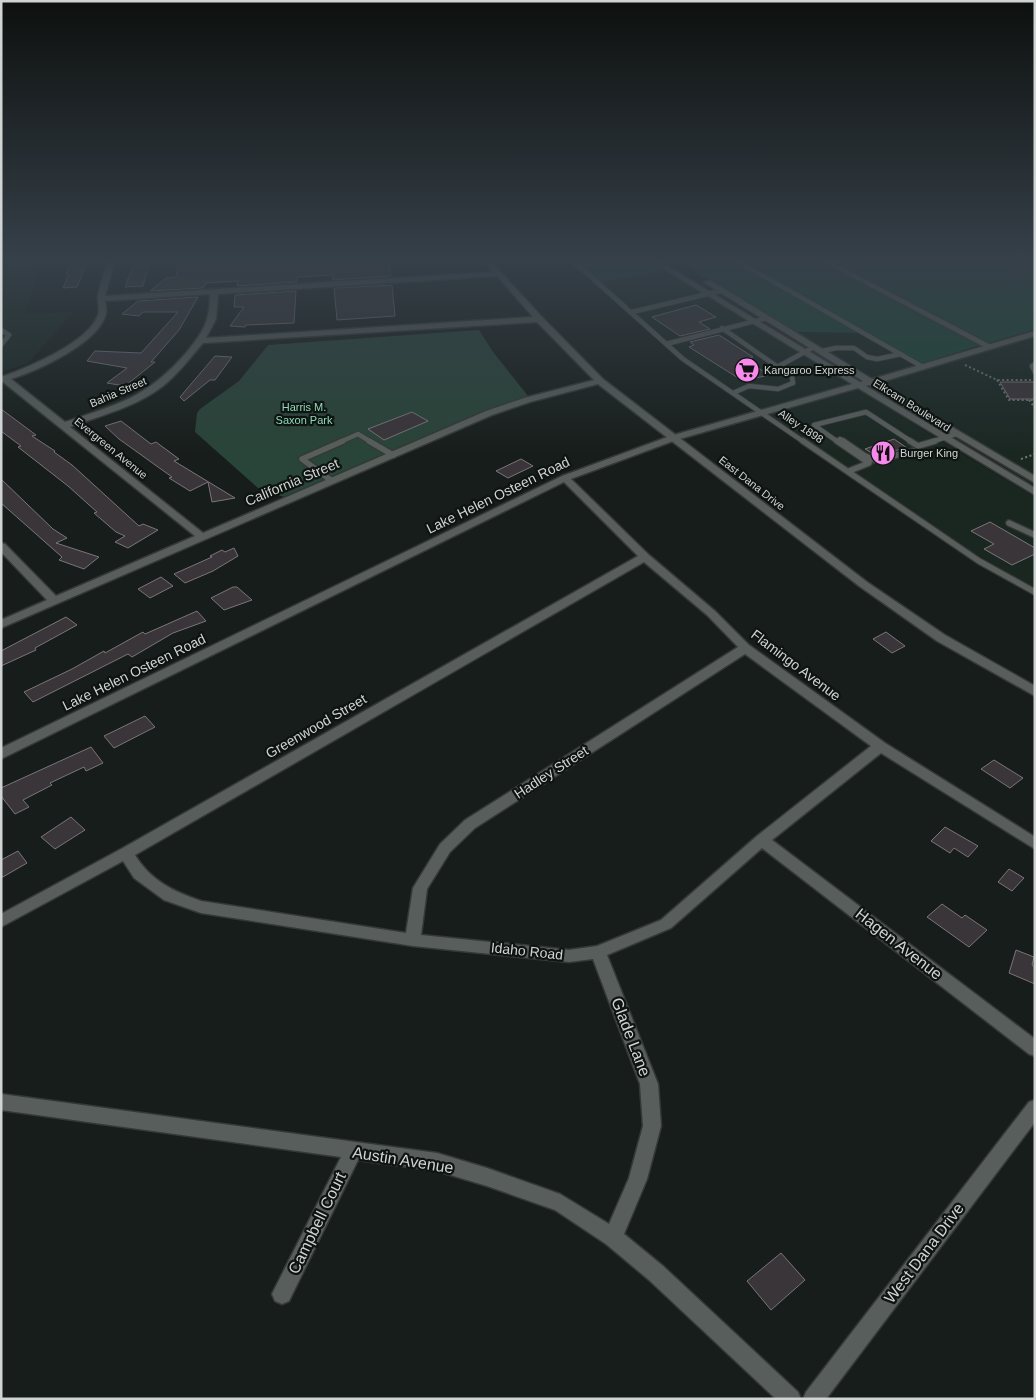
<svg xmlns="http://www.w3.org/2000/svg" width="1036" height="1400" font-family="Helvetica,sans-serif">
<rect width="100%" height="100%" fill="#171d1a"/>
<path fill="#1a2721" d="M1,258h42l-18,56 49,-2 -46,51 -27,10z
M665,271l82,51 103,62 -96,28 -58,-41 -101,-87z
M797,332l66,1 57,31 -48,14z
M1035,336v139l-74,-42 -81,-50z
M871,385l79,51 85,48v3l-167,-101z
M858,389l81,51 96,57v92l-91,-54 -183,-118z"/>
<path fill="#294438" d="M1005,258h21l7,25 -14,3z
M479,330l14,22 35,44 -244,101 -26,-9 -63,-56 2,-19 3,-4 39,-28 29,-36z"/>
<path fill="#1b4837" d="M563,258h81l21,13 -70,13z
M672,258h142l166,87 -60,19 -57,-31 -66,-1z
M864,258h141l14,28 14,-3 -7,-25h9v71l-46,14 -150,-79z"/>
<path fill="#3a3539" stroke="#7a7579" d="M73,258h16l-12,29 -14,1 6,-14h-3z
M230,258h150l1,8h8l2,10 -58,4v-5l-36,2v5l-60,4 1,-5 -32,2 -3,5 -53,3 16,-13 10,-1 3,-17z
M149,265l-6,21 -18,1 8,-21z
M392,285l3,31 -58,4 -3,-32z
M296,291l-2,32 -48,2 -1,2 -15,-1 14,-19h-10l1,-12z
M198,297l-19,33 -28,32h4l-30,24 -18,-3 20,-15 -40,-7 8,-10 46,2 37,-41h-35l-4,4 -17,-2 16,-13z
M696,305l20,12 -17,5 11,7 -30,7 -28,-19z
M719,335l34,22 -9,2 25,16 -26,6 -54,-34 5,-2 -4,-3z
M215,356l17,1 -17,23h-5l-26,21 -4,-4z
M1000,382h35v17h-25z
M1,409l35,26 -4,1 23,15 -1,1 18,13 67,61 4,-2 15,6 -30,18 -13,-6 10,-6 -9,-4 -22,-19 3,-1 -29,-26 -50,-39 3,-1 -20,-15z
M412,412l16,9 -44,19 -16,-11z
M121,421l30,23 5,-2 23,17 -5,2 61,37 -23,4 -4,-20 -18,9 -21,-13 3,-1 -53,-38 -14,-13z
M894,439l13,9 -32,7 -10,-6z
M521,459l12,7 -25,12 -12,-7z
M1,479l52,50 14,9 -11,5 43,14 -15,12 -25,-9 3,-3 -61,-54z
M990,522l45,26v6l-23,11 -28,-16 10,-5 -23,-13z
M234,548l4,8 -25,15 -28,12 -11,-9 38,-17 -2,-1 12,-6 3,2z
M161,577l12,9 -23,12 -12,-9z
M233,587h4l15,13 -28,10 -13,-12z
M197,611l9,10 -33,12 -41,24 -4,-3 -95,48 -9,-10 48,-23 32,-18 1,2 38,-21 2,2z
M66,617l11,8 -42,23 1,2 -35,16v-15z
M886,632l19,14 -13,7 -19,-14z
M145,716l10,11 -41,21 -10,-12z
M91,747l12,16 -17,8 -2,-4 -34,16 2,2 -29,15 6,7 -14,7 -14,-18v-8z
M994,760l29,18 -13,10 -29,-19z
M71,817l14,13 -30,19 -14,-12z
M945,827l33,19 -10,11 -14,-9 -4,5 -19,-12z
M18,851l9,12 -26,15v-18z
M1009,869l15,9 -12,13 -14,-9z
M942,904l20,14 3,-3 22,15 -18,17 -42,-30z
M1016,950l18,7 -2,8 3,2v17l-26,-11z
M781,1253l24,27 -34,30 -24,-29z"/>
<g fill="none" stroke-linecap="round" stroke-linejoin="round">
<defs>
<path id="service-far1" d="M570,258l113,101 121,83
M732,258l191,109
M632,312l88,-21
M722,328l70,49 1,6 -15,6 -29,-3 -16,7
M1,330l8,5 -8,10
M666,344l101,-26
M822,351l14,-3h18l13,9 10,2 24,-5
M1035,364l-3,2 3,6
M779,366l35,-19
M840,439l5,3
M340,442l18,-8 13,8
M838,442l-24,-17 52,-13 46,30
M931,442l25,-8"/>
<path id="service" d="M369,441l24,14
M803,441l176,120 56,31
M837,441l32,22 -20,8
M843,441l22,15 10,4 39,-9
M910,441l8,5 17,-5
M332,481l-30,-22 41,-18
M1009,523l26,12"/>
<path id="minor" d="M108,258h8l-11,38 388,-24 -13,-14h8l54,59 61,62 264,203 78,53 90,51v10l-98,-55 -78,-55 -261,-202 -68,18 -38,13 -491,213v-8l46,-20 -46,-48v-9l4,1 51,52 139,-60 -192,-154 -2,1v-6c26,-9 87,-34 97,-62 2,-6 -1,-13 0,-19 2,-13 7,-25 10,-38zM497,276l36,41 -327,21 10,-19 2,-25zM210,294c0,28 -7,38 -24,59 -39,45 -68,51 -121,69l-54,-43c26,-8 90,-37 95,-66 1,-4 0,-8 -1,-12zM537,322l57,58 -70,18 -38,13 -283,122 -133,-106c32,-12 66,-20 93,-41 15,-12 27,-28 40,-43z
M815,258h9l6,3 27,-3v2l-21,4 157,82 -7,2z
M565,475l3,1 81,79 66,56 34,34 136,98 150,94v12l-154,-96 -109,87 263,199v17l-6,-2 -267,-206 -91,80 -64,27 51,129 3,42 -14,53 -23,55 39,32 135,126 3,7h-25l-127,-119 -43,-36 -51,-34 -68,-24 -50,-15 -79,-11 -69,141 -7,3 -7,-3 -3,-7 69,-137 -340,-47v-16l436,59 50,15 73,26 49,30 20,-46 14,-52 -3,-42 -47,-125 -24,3 -156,-16 -212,-33 -37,-13 -30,-22 -11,-17 -122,66v-13l120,-65 517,-293 -78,-78zM644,562l63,53 31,32 -273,173 -25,24 -27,44 -7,45 -205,-32c-28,-10 -50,-20 -66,-46zM745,654l126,92 -114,90 -96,84 -64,26 -28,4 -148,-15 6,-46 23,-37 25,-24z
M1035,1100v22l-209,277h-23l3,-7 223,-290z"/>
<path id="tertiary" d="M646,258h8l206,124 3,-1 -160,-99 7,-2 162,99 163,-48v5l-157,47 157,93v7l-166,-98 -3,1 169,102v7l-177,-107 -182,52 -108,40 -567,279v-11l561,-272 108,-40 182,-52z"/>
</defs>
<use href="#service-far1" stroke="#353837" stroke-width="6"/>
<use href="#service" stroke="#353837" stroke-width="8"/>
<use href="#minor" stroke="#353837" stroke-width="3"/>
<use href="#tertiary" stroke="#353837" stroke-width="3"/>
<path stroke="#717673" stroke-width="2" stroke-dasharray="2 2.5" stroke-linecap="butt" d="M965,365l32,15h34
M997,380l12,20h26
M1029,400l6,8
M1021,459l14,-5"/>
<use href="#service-far1" stroke="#585e5b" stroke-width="4.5"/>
<use href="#service" stroke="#585e5b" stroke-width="5.5"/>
<use href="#minor" fill="#585e5b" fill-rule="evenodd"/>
<use href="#tertiary" fill="#585e5b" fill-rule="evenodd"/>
</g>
<linearGradient id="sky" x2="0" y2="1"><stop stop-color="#0d100e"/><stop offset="0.57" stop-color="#364049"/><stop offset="1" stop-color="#364049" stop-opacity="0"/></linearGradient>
<rect width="1036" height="454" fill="url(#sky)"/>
<defs>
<symbol id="supermarket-disc" viewBox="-11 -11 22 22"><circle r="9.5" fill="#f788ec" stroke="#0e1411"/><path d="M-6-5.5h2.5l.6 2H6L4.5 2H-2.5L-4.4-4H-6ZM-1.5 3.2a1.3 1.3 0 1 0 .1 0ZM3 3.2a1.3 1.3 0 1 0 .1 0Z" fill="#111"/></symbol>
<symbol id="restaurant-disc" viewBox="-11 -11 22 22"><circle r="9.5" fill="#f788ec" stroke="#0e1411"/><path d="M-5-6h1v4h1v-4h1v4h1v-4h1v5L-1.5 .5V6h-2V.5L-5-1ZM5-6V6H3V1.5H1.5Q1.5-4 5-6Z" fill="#111"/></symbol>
</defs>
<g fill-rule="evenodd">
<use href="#supermarket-disc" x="733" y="356" width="28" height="28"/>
<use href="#restaurant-disc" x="869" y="439" width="28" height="28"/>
</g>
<g text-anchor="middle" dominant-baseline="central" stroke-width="4.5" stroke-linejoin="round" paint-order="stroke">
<g font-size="11" fill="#d0d4d2" stroke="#0e1411" text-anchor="start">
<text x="764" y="370">Kangaroo Express</text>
<text x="900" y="453">Burger King</text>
</g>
<g font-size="11" fill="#d0d4d2" stroke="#0e1411">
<text transform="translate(118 392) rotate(-23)">Bahia Street</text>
<text transform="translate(912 405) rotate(32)">Elkcam Boulevard</text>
<text transform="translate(801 426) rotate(34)">Alley 1898</text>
<text transform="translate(111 448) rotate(39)">Evergreen Avenue</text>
<text transform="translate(752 483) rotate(38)">East Dana Drive</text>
</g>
<g font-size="11" fill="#8fdabb" stroke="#0e1411">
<text x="304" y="407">Harris M.<tspan x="304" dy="13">Saxon Park</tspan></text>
</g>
<g font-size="14" fill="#d0d4d2" stroke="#0e1411">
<text transform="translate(292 482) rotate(-23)">California Street</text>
<text transform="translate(498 495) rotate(-26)">Lake Helen Osteen Road</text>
<text transform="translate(796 665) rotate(37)">Flamingo Avenue</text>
<text transform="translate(134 672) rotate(-26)">Lake Helen Osteen Road</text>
<text transform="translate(316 726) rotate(-30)">Greenwood Street</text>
<text transform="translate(551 772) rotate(-33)">Hadley Street</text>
<text transform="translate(527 951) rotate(6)">Idaho Road</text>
</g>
<g font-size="16" fill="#d0d4d2" stroke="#0e1411">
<text transform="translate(899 944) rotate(38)">Hagen Avenue</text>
<text transform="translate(631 1037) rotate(69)">Glade Lane</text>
<text transform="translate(403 1160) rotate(9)">Austin Avenue</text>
<text transform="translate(317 1223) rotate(-64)">Campbell Court</text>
<text transform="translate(924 1253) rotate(-53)">West Dana Drive</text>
</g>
</g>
<rect width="1036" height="1400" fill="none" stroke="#d0d4d2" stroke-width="5"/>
</svg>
